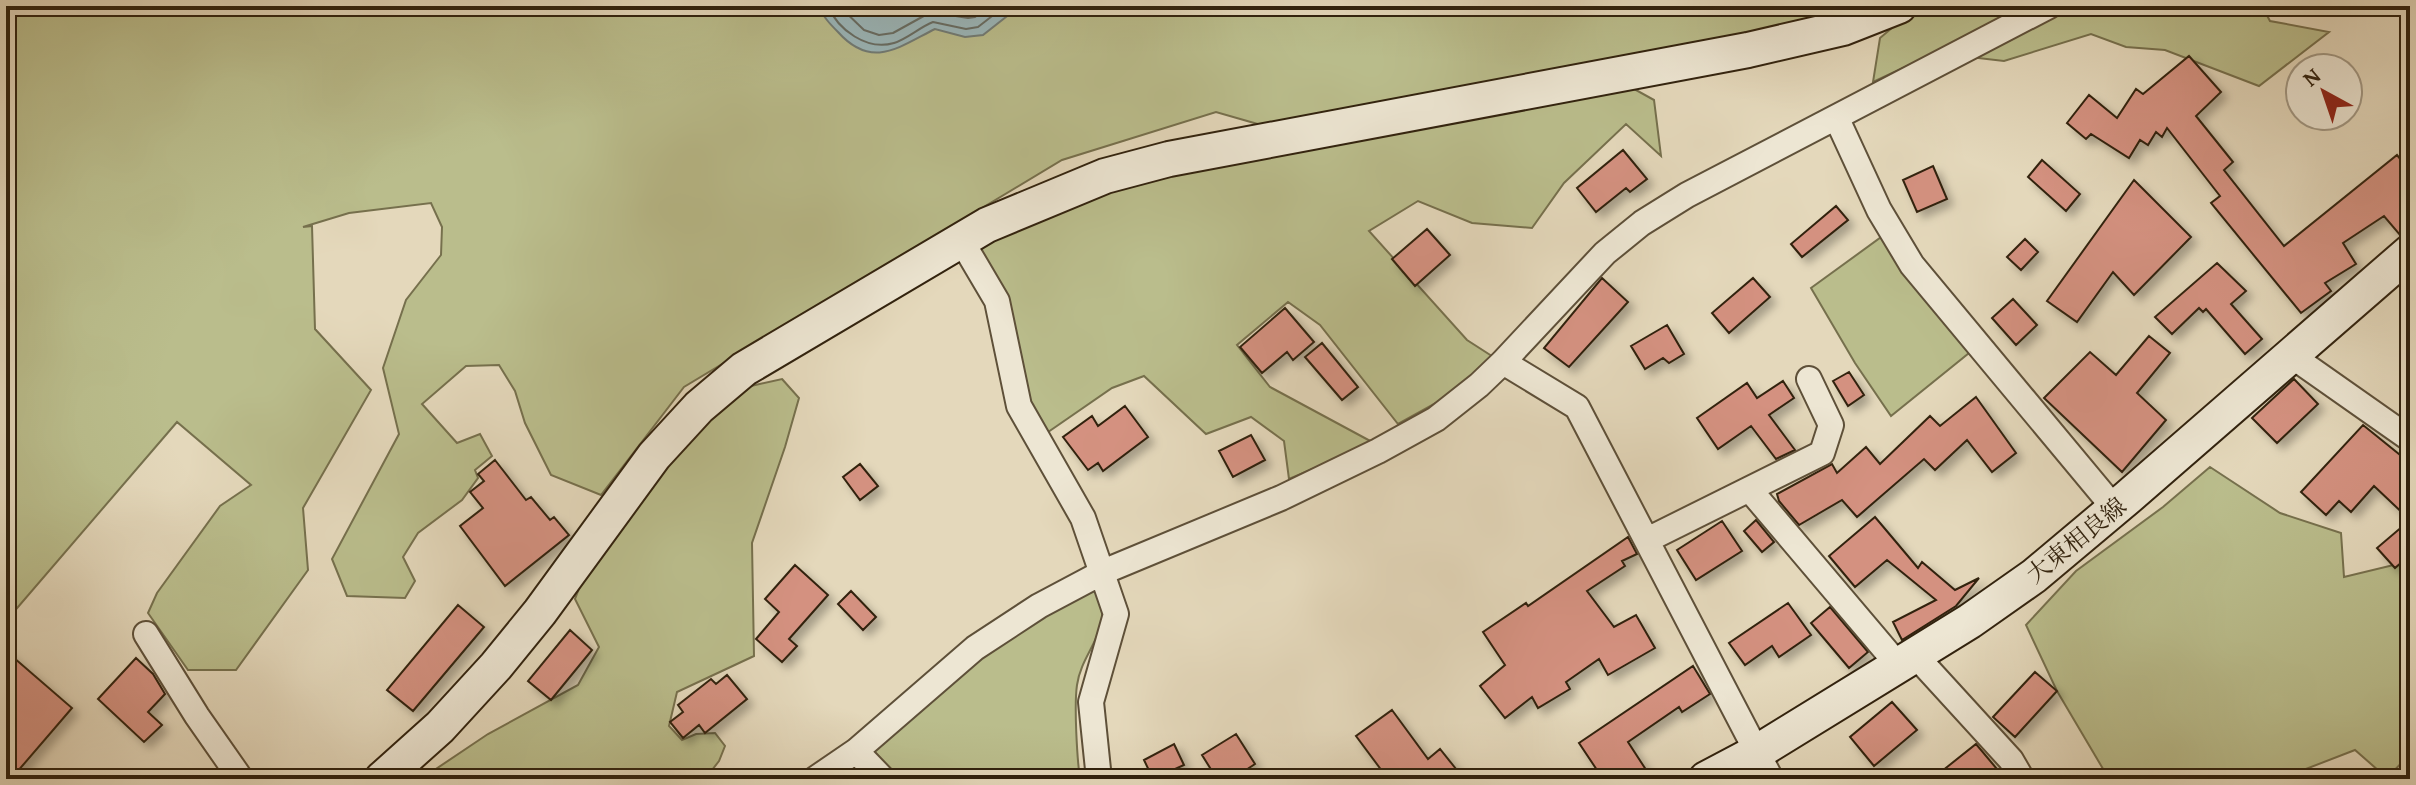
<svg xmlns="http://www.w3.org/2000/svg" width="2416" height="785" font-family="'Gentium Book Plus','Noto Serif JP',serif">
<defs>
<filter id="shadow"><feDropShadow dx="6" dy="6" stdDeviation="4" flood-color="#0004"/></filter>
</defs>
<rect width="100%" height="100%" fill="#e4d8bb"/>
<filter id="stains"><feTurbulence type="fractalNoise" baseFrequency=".0025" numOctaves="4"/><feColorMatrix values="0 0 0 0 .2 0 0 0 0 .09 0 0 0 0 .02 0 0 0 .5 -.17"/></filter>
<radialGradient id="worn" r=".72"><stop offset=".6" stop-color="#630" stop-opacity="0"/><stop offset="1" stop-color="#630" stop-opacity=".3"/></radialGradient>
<path fill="#babd8c" stroke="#76704d" stroke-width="2" d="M6,6h1862l-243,78 29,16 7,56 -35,-32 -62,59 -32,45 -60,-5 -54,-22 -49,30 98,109 31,20 -53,38 -47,26 -78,-99 -32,-23 -51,43 33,42 104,56 -85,36 -5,-38 -33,-24 -45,17 -62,-58 -32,12 -74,51 -72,-198 170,-68 160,-38 -80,-23 -154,48 -378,227 -83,108 -50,-20 -26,-52 -10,-32 -16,-26 -33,1 -44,38 35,39 23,-9 12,22 -17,14 3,8 -16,22 -44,33 -15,24 12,24 -10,17 -58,-2 -15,-37 67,-125 -16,-66 23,-68 35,-45 1,-28 -11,-24 -82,10 -46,14 9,-1 3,103 56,61 -68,118 5,62 -72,100h-48l-40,-57 9,-20 63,-87 31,-21 -74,-63 -171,199z
M1918,6h344l8,15 59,11 -70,54 -94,-36 -39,-3 -35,-13 -87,27 -69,-8 -62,29 7,-44z
M1884,235l85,118 -78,63 -36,-53 -44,-75z
M782,379l17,19 -14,49 -33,96 2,113 -77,36 -8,34 13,14 14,-6 19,-1 10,13 -6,15 -14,18h-63l-20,-6v6h-201l67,-45 90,-49 21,-38 -24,-48 14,-36 46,-64 69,-73 47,-40z
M2210,467l70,46 61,20 3,44 66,-16v193l-23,24 -32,-28 -75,29h-171l-52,-88 -31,-66 50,-54 87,-64z
M1093,587c26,40 -11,61 -16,98 -3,20 0,73 3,94h-196l-28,-28 120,-96z"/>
<path fill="#9ab7bb" stroke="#707b76" stroke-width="2" d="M820,6h200l-37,29 -18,2 -30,-8c-36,18 -63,41 -97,3 -8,-8 -16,-16 -18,-26z"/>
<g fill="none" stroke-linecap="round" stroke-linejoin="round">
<path stroke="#666c64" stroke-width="2" d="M828,6c10,24 39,45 66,37 13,-4 26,-16 39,-21l33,7 12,-2 27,-21
M839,6l25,24 15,5 14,-2 38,-21 37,6 7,-1 13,-11"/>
</g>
<path fill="#d49180" stroke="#31220e" stroke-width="2" filter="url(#shadow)" d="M2189,56l32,36 -25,24 37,46 -9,8 60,76 113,-91 13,16v62l-10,2 -16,-19 -41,27 13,21 -31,19 6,8 -30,22 -90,-110 9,-7 -53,-68 -5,9 -6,-5 -8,13 -8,-5 -11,18 -38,-24 -5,5 -19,-16 22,-28 28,23 19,-29 7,5z
M1623,150l24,29 -17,13 -4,-4 -30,24 -19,-24z
M2042,160l38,34 -14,17 -38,-34z
M1933,166l14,33 -30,13 -14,-32z
M2134,180l57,57 -57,58 -21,-23 -36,50 -30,-21z
M1836,206l12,14 -46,37 -11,-13z
M1427,229l23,26 -35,31 -23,-27z
M2025,239l13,13 -17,18 -14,-13z
M2217,263l29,28 -15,13 31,35 -17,15 -39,-45 -3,3 -4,-4 -27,26 -17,-17z
M1602,278l26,24 -59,65 -25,-19z
M1753,278l17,19 -41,36 -17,-20z
M2013,299l24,26 -21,20 -24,-27z
M1285,308l29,34 -21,18 -6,-8 -25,21 -22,-26z
M1667,325l17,29 -15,9 -6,-5 -18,11 -14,-23z
M2149,336l21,17 -33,40 29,27 -44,52 -78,-74 46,-46 26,23z
M1322,343l36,44 -16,13 -37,-43z
M1849,372l15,23 -16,11 -15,-25z
M2294,379l24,25 -41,39 -25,-25z
M1783,381l11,17 -25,17 26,35 -19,9 -25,-33 -33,23 -21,-31 50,-35 10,15z
M1976,397l40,56 -24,19 -25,-32 -32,30 -11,-11 -67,58 -15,-17 -43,25 -20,-24 -2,-7 55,-30 5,9 29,-26 14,17 50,-48 10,10z
M1125,406l23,31 -45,34 -5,-8 -10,7 -25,-33 29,-21 6,10z
M2363,425l47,38v92l-15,13 -18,-20 33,-28 -36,-34 -23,26 -12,-11 -13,14 -25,-23z
M1251,435l14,25 -32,17 -14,-26z
M495,460l31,40 5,-3 19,23 4,-3 15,18 -64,51 -45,-60 23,-18 -13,-16 14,-11 -6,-7z
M860,464l18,22 -18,14 -17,-23z
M1875,517l43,51 4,-6 33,28 24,-12 -23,28 -54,34 -9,-18 43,-22 -49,-40 -32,27 -26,-31z
M1756,520l18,22 -12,10 -18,-21z
M1722,521l20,30 -46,29 -19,-30z
M1628,537l9,17 -15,7 3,5 -38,25 27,36 22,-12 19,33 -47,27 -9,-16 -33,23 4,7 -32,19 -6,-11 -27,21 -25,-32 25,-21 -22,-33 43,-29 2,3z
M795,565l33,30 -39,44 8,7 -15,16 -26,-23 23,-27 -14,-13z
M851,591l25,26 -13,13 -25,-26z
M1788,603l23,32 -32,22 -7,-11 -27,19 -16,-22z
M458,605l26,22 -71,84 -26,-21z
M1830,607l38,45 -19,16 -38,-45z
M570,630l22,20 -41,50 -23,-19z
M6,651l66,57 -61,71h-5z
M136,658l17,16 12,20 -17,18 14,13 -18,17 -46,-43z
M1693,666l17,28 -28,18 -3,-5 -51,35 24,37h-49l-24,-36z
M2035,672l22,19 -42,46 -22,-20z
M727,675l20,24 -42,34 -6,-8 -16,13 -13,-16 13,-10 -5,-7 33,-26 5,5z
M1892,702l25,28 -43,36 -24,-29z
M1392,710l36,49 12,-10 24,30h-76l-32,-43z
M1236,734l19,30 -23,15h-15l-15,-24z
M1174,744l10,21 -31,14 -9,-19z
M1976,744l21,25 -13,10h-52z"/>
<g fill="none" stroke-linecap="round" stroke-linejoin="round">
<defs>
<path id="street" d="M1837,119l42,91 33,55 203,244
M961,240l36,61 22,105 64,112 33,96 -25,88 8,77
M2292,356l118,83
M1503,362l74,45 194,372
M1750,490l149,176
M1647,540l175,-87 9,-28 -22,-46
M146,634l51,82 44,63
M1915,655l96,105 11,19
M856,751l27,28
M815,779l41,-28 119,-103 64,-42 64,-34 178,-74 97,-47 58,-32 43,-34 24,-23 102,-109 37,-30 45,-28 362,-189"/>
<path id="secondary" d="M382,779l58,-52 56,-61 44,-54 114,-156 45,-49 45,-38 243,-144 118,-49 64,-17 579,-109 95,-22 56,-22
M1706,779l53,-28 156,-96 55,-34 64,-45 93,-78 283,-246"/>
</defs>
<use href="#street" stroke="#5e5039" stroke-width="28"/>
<use href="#secondary" stroke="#31220e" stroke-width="38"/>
<use href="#street" stroke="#ede6d3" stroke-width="24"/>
<use href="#secondary" stroke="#ede6d3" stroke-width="34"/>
</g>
<g text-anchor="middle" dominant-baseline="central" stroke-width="7" stroke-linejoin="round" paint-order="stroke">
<g font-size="24" fill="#31220e" stroke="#ede6d3">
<text transform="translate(2076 540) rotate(-39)">大東相良線</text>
</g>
</g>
<rect width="2416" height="785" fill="none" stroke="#e4d8bb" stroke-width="32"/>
<rect x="8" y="8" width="2400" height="769" fill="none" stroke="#31220e" stroke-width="4"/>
<rect x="16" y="16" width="2384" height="753" fill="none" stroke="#31220e" stroke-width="2"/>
<g transform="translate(2324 92) rotate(320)"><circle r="38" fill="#ede6d3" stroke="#a29884" stroke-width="2"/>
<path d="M0-6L14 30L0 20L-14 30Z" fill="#8f2418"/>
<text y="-12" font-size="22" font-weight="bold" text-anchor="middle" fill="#31220e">N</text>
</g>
<rect width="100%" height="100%" filter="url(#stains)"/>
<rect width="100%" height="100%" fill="url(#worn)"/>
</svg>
